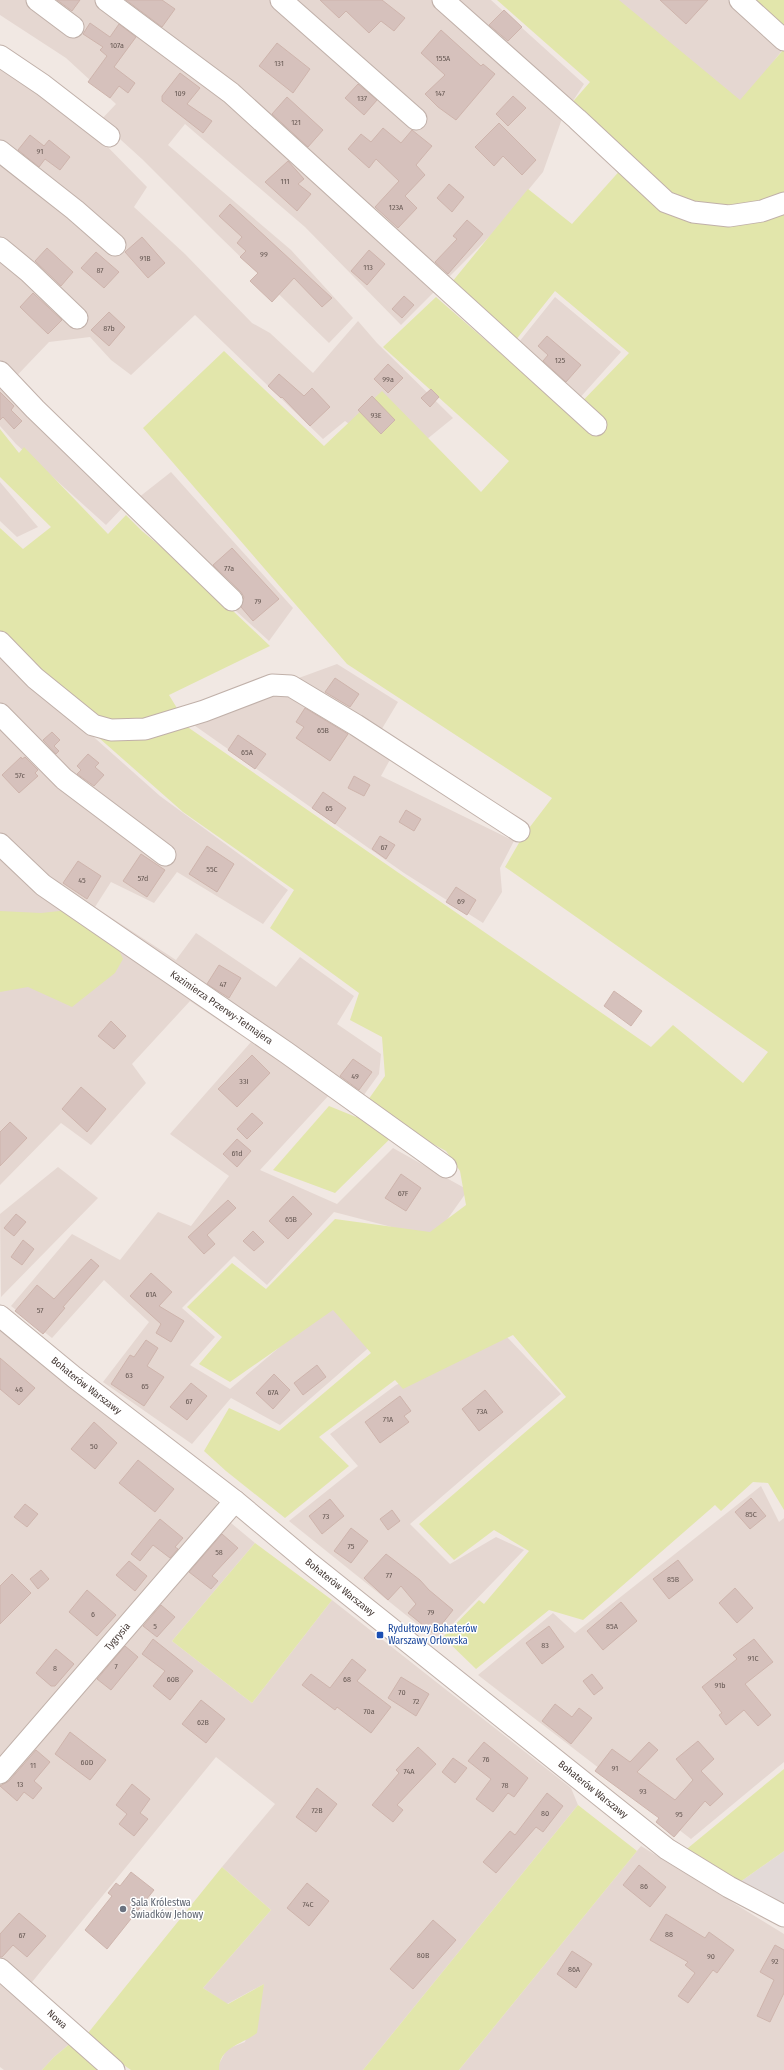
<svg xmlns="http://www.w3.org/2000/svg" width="784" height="2070" font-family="'Fira Sans Condensed',sans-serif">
<rect width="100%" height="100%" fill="#f1e8e3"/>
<path fill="#e5d7d1" d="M0,0h491l93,84 -21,32 -20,56 -51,62 -91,91 -96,-98 -120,-103 -17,21 123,105 62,68 -24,25 -113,-110 -74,-74 -42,-38 16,-17 -50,-46 -66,-43z
M602,0h154l28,48 -49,63z
M0,65l95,69 52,53 -13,20 51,47 67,69 18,10 43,40 45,-52 19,22 76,75 -53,43 -55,-40 -22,18 -128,-124 -64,60 -20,-15 -21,-23 -41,5 -43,45 119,118 -19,20 -90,-81 -16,-18z
M555,297l66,55 -44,49 -58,-59z
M171,472l122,136 -24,33 -125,-114 -6,-29z
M0,482l38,45 -21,10 -17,-16z
M0,647l69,68 91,81 128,94 -25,34 -86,-52 -23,31 -43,-21 -16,25 81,53 20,-27 80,54 24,-30 54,39 -17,28 44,30 -2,20 -18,25 -31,-5 -70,76 77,34 56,-56 75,42 -34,48 -100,-26 -67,73 -33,-29 -52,52 33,29 -25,28 40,24 103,-87 40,42 -93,81 -49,-27 -39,46 -89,-62 46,-60 -45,-42 -52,58 -41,-32 61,-72 48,26 38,-48 33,14 38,-50 -59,-42 81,-92 -61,-41 -58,63 14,19 -55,62 -30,-22 -61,62z
M337,664l61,38 -24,40 18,14 -11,20 133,65 -14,27 2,24 -19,31 -79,-50 -213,-150 105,-44z
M58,1167l40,31 -97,99 -1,-83z
M0,1330l214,169 9,11 -223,257z
M507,1337l54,57 -151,130 40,40 46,-27 28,13 -87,90 -148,-119 69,-55 -28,-32 66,-49z
M761,1486l18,36 5,-4v244l-93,77 -213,-164 75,-62 22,20z
M225,1518l30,25 -83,98 80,62 80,-103 239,188 7,17 -215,265h-144v-6l8,-15 18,-7 19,-58 -37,20 -24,-16 68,-78 -49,-43 53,-63 -59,-47 -188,230 -28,-24v-188z
M641,1846l143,88v136h-325z
M0,1976l72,66 -18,15 -12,13h-38l-4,-3z"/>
<path fill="#e3dad8" d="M784,1851v65l-44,-34z"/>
<path fill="#e2e6ab" d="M497,0h122l121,100 44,-51v1461l-16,-27 -15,-1 -32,29 -6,-6 -132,115 -34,-10 -73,59 -33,-32 36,-37 5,4 45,-53 -35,-21 -40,30 -35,-36 147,-127 -53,-62 -110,54 -8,-9 -76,57 30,29 -64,52 -59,-47 -22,-20 25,-43 50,23 92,-78 -38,-43 -103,72 -31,-18 23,-27 -35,-30 45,-44 34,26 69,-70 95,13 36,-27 -6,-34 -14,-20 -44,-24 -67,66 -62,-23 56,-64 27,11 29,-41 -3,-39 -32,-17 9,-27 -89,-65 24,-38 -111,-78 -93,-82 -90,-96v-106l23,21 28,-22 -51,-50v-48l19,24 5,-6 84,87 18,-19 16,16 53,44 75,71 -101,49 20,33 462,319 22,-22 70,58 25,-31 -263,-185 18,-31 29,-38 -205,-134 -204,-236 81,-77 100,95 58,-55 99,101 28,-31 -126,-114 53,-50 134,117 59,-61 -74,-62 -40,50 -63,-59 76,-93 44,35 60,-67 -63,-51 21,-24z
M746,0h38v35z
M69,910l47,33 7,16 -8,14 -43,34 -44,-20 -28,5v-81l41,2z
M255,1543l77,57 -80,103 -80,-62z
M784,1769v82l-44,31 -73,-33 21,-1z
M578,1805l59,46 -178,219h-96z
M222,1867l49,43 -68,78 25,16 36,-20 -7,49c-16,12 -38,14 -38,37h-88l-47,-32z
M72,2042l33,28h-63l12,-13z"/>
<path fill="#d6c1bc" stroke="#ceb4ac" d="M57,0h23l-8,11z
M126,0h36l13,9 -13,18z
M320,0h62l23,18 -11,13 -13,-10 -12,12 -23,-22 -7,7z
M660,0h48l-22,24z
M504,10l18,17 -14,14 -19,-16z
M90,23l20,14 9,-13 17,13 -22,30 21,16 -7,10 -9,-7 -9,12 -22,-16 19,-26 -7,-6 3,-3 -20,-13z
M441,30l40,36 2,-2 12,10 -39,46 -18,-13 -13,-13 20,-19 -24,-22z
M277,43l33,26 -17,24 -34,-27z
M180,73l20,15 -13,16 25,17 -9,12 -41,-32v-5z
M358,84l19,16 -13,15 -19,-17z
M513,96l13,12 -18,18 -12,-12z
M287,97l36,33 -15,17 -36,-33z
M499,123l37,37 -14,15 -19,-19 -9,10 -19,-19z
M383,128l18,15 11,-13 20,16 -16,19 9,10 -20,21 12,12 -19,20 -23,-21 24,-26 -23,-22 -7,9 -21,-19 13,-15 10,8z
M30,135l14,11 5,-6 21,17 -10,13 -15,-11 -6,8 -21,-17z
M288,161l16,18 -6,5 13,10 -14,17 -32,-29z
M449,184l15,13 -12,15 -15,-14z
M230,204l102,94 -10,9 -28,-29 -22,24 -22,-21 8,-8 -18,-16 6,-6 -9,-8 5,-6 -23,-21z
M467,220l16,14 -35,40 -13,-12 22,-23 -4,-3z
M142,237l23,26 -17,15 -23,-26z
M47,248l26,24 -12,14 -26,-25z
M369,250l16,14 -18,21 -16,-14z
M96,252l23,20 -15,16 -23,-20z
M33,293l29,27 -14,14 -28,-27z
M404,296l10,9 -12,13 -10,-9z
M109,312l16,15 -16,19 -18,-16z
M547,336l34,29 -15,17 -23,-21 5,-6 -10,-9z
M388,364l15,14 -15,15 -14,-14z
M279,374l25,22 8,-8 18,19 -20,19 -28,-29 -1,1 -13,-12z
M431,389l8,8 -9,10 -9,-9z
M0,392l14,14 -3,4 11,11 -8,8 -11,-12 -3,3z
M372,396l23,24 -14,14 -23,-24z
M232,548l47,51 -26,22 -12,-14 3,-10 -3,-5 -28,-27z
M335,678l24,16 -9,13 -25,-15z
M305,708l43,26 -18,27 -34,-23 8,-11 -8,-5z
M52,732l8,8 -6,6 5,5 -3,3 -13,-14z
M238,735l28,19 -11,15 -27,-19z
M88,754l11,9 -4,4 9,8 -10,11 -17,-12 4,-4 -4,-4z
M21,757l1,2 3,-2 13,13 -3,3 3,3 -19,17 -17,-18z
M354,776l16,9 -6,11 -16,-8z
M323,792l23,16 -11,16 -23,-16z
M406,810l15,9 -7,12 -15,-9z
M380,836l15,9 -9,14 -14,-10z
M207,846l27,18 -17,28 -28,-18z
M141,854l24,16 -18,27 -24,-16z
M78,861l23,15 -14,23 -24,-16z
M456,887l20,13 -9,15 -21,-13z
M219,965l22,13 -12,20 -22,-14z
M614,991l28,20 -11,15 -27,-20z
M111,1021l15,15 -12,13 -16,-13z
M252,1055l18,18 -33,34 -19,-18z
M353,1059l19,13 -13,18 -19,-14z
M81,1087l25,22 -19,23 -25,-23z
M252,1113l11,10 -16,16 -10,-10z
M10,1122l17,16 -27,28v-34z
M237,1139l14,12 -14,16 -14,-13z
M401,1174l20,14 -15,23 -21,-13z
M293,1196l19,18 -24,25 -19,-18z
M228,1200l8,8 -29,27 8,9 -11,10 -16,-17z
M16,1214l10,8 -12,14 -10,-8z
M253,1231l11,11 -10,9 -11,-10z
M23,1240l11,9 -12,16 -11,-8z
M91,1259l8,7 -36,41 2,1 -22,26 -28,-23 22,-26 17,14z
M151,1273l21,19 -13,14 25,15 -13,21 -15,-9 5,-9 -31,-28z
M146,1340l12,8 -11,18 17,11 -20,29 -33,-22 19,-29 4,2z
M0,1358l35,30 -16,17 -19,-16z
M317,1365l9,12 -23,18 -9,-12z
M274,1374l16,16 -17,19 -17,-16z
M191,1383l16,13 -20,24 -17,-13z
M485,1390l18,22 -24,19 -17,-22z
M400,1396l11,15 -7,5 5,6 -29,21 -15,-21z
M94,1422l23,21 -22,26 -24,-20z
M138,1460l36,29 -19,23 -36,-29z
M751,1498l15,18 -16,13 -15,-17z
M330,1499l14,17 -22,18 -13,-18z
M25,1504l13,10 -11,13 -13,-10z
M392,1510l8,11 -12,9 -8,-11z
M160,1519l23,19 -8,9 3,2 -8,9 -17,-13 -13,16 -9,-7z
M351,1528l17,13 -17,22 -17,-12z
M222,1534l16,14 -26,28 6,5 -7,8 -22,-17z
M386,1554l34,26 9,10 24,20 -19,24 -26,-21 8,-9 -15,-18 -13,14 -24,-22z
M678,1560l15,20 -24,19 -16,-20z
M129,1561l18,15 -12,15 -19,-16z
M41,1570l8,9 -11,10 -8,-10z
M12,1574l19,19 -31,31v-38z
M735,1588l18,20 -16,15 -18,-20z
M87,1590l29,25 -19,21 -28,-24z
M621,1602l16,19 -34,29 -16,-19z
M161,1605l14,12 -18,20 -14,-11z
M549,1626l15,21 -22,17 -16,-21z
M153,1639l40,32 -23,29 -17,-14 12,-15 -23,-17z
M754,1639l19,23 -28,22 26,31 -13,11 -14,-16 -18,15 -7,-10 3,-2 -20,-26 35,-28 -4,-4z
M125,1646l13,11 -27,33 -14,-11z
M56,1649l18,15 -19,22h-4l-15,-13z
M352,1659l14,11 -9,11 34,26 -20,26 -34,-26 -2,3 -33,-25 9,-11 19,14z
M592,1674l11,14 -9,7 -11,-14z
M401,1677l28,17 -13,22 -28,-18z
M201,1700l24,19 -19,24 -24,-19z
M555,1704l17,13 7,-9 13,10 -21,26 -29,-23z
M70,1732l36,28 -16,20 -35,-26z
M698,1741l16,18 -13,12 22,23 -13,12 -5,-5 -31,36 -18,-15 3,-4 -64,-47 17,-22 18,13 19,-20 9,8 -21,22 38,28 18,-20 -17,-21z
M484,1742l44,36 -14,19 -6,-4 -15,19 -17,-13 15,-20 -23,-18z
M418,1747l18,17 -39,41 6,5 -10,12 -21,-17 27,-32 -3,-3z
M36,1750l14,12 -16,19 8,7 -9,11 -9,-7 -7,9 -17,-15 9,-5z
M453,1758l14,10 -12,15 -13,-11z
M132,1784l18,15 -10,14 8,6 -14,17 -15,-12 8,-10 -11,-9z
M317,1788l20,16 -21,28 -20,-15z
M547,1793l16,13 -20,26 -7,-5 -40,46 -13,-11 27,-31 5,4z
M639,1865l27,22 -16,20 -27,-22z
M131,1872l23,18 -47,59 -22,-19 27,-34 -4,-3 8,-10 4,3z
M307,1883l22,18 -20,25 -22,-18z
M19,1913l27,23 -19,21 -14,-12 -11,12h-2v-23z
M666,1914l39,24 4,-6 25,18 -17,23 -4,-3 -25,33 -10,-7 17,-23 -10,-8 3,-3 -38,-22z
M433,1920l23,20 -43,49 -23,-20z
M775,1945l9,5v43l-14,29 -13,-6 17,-36 -14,-8z
M572,1951l20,13 -16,24 -19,-14z"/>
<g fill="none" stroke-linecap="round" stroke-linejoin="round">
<defs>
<g id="minor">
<path d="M37,0l36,27"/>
<path d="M106,0l125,93 365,332"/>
<path d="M281,0l135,119"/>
<path d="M443,0l134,119 89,83 27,10 36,4 33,-5 22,-8"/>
<path d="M740,0l44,40"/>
<path d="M0,56l43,29 66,51"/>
<path d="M0,151l75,59 40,35"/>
<path d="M0,248l29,24 48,46"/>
<path d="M0,372l35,37 197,191"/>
<path d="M0,642l35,36 58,47 18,5 34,-1 59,-18 68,-26 19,1 65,39 163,106"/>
<path d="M0,714l64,65 101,76"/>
<path id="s1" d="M0,844l43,41 244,168 159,114"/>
<path id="s2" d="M0,1316l74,61 161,124 73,61 359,287 62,38 55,29"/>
<path id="s3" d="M0,1773l235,-272"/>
<path id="s4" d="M0,1969l114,101"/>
</g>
</defs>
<use href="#minor" stroke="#c0b0a9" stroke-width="23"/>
<use href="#minor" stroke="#fff" stroke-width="21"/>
</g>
<rect fill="#1a4fb4" stroke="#fff" stroke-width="1.5" x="376" y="1631" width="8" height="8" rx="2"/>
<circle fill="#6b7280" stroke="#fff" stroke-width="1.5" cx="123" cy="1909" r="4"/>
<g text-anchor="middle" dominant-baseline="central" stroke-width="3" stroke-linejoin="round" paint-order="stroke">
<g font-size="8" fill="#685a55">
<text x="117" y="45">107a</text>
<text x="443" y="58">155A</text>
<text x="279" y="63">131</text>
<text x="180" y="93">109</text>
<text x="440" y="93">147</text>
<text x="362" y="98">137</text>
<text x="296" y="122">121</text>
<text x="40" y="151">91</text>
<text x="285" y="181">111</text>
<text x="396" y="207">123A</text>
<text x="264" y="254">99</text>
<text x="145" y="258">91B</text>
<text x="368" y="267">113</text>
<text x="100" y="270">87</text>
<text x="109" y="328">87b</text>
<text x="560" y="360">125</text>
<text x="388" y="379">99a</text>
<text x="376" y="415">93E</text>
<text x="229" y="568">77a</text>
<text x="258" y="601">79</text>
<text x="323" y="730">65B</text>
<text x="247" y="752">65A</text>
<text x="20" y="775">57c</text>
<text x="329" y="808">65</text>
<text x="384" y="847">67</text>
<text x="212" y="869">55C</text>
<text x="143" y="878">57d</text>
<text x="82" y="880">45</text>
<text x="461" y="901">69</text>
<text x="223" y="984">47</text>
<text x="355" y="1076">49</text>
<text x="244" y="1081">33I</text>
<text x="237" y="1153">61d</text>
<text x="403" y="1193">67F</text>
<text x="291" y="1219">65B</text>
<text x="151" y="1294">61A</text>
<text x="40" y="1310">57</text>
<text x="129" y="1375">63</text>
<text x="145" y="1386">65</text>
<text x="19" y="1389">46</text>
<text x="273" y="1392">67A</text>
<text x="189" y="1401">67</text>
<text x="482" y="1411">73A</text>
<text x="388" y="1419">71A</text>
<text x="94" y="1446">50</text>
<text x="751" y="1514">85C</text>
<text x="326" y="1516">73</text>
<text x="351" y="1546">75</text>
<text x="219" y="1552">58</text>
<text x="389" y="1575">77</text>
<text x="673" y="1579">85B</text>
<text x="431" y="1612">79</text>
<text x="93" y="1614">6</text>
<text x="155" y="1626">5</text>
<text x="612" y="1626">85A</text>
<text x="545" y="1645">83</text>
<text x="753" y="1658">91C</text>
<text x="116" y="1666">7</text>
<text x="55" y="1668">8</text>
<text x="173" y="1679">60B</text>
<text x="347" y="1679">68</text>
<text x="720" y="1685">91b</text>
<text x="402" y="1692">70</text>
<text x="416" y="1701">72</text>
<text x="369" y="1711">70a</text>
<text x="203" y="1722">62B</text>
<text x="486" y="1759">76</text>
<text x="87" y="1762">60D</text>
<text x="33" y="1765">11</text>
<text x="615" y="1768">91</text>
<text x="409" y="1771">74A</text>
<text x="20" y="1784">13</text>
<text x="505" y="1785">78</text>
<text x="643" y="1791">93</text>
<text x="317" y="1810">72B</text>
<text x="545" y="1813">80</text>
<text x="679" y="1814">95</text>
<text x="644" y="1886">86</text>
<text x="308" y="1904">74C</text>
<text x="669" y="1934">88</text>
<text x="22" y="1935">67</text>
<text x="423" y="1955">80B</text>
<text x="711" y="1956">90</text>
<text x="775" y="1961">92</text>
<text x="574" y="1969">86A</text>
</g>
<g font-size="10" fill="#433733" stroke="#fff">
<text stroke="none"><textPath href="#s1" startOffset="276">Kazimierza Przerwy-Tetmajera</textPath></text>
<text stroke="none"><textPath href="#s2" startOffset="111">Bohaterów Warszawy</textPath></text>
<text stroke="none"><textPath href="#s2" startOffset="435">Bohaterów Warszawy</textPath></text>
<text stroke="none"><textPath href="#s3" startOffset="180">Tygrysia</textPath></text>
<text stroke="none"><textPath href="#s2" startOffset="759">Bohaterów Warszawy</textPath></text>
<text stroke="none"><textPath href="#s4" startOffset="76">Nowa</textPath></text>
</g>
<g font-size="10" fill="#164399" stroke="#fff" text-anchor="start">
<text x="388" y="1629">Rydułtowy Bohaterów<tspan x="388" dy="12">Warszawy Orlowska</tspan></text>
</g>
<g font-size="10" fill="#5b616d" stroke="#fff" text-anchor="start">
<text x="131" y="1903">Sala Królestwa<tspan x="131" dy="12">Świadków Jehowy</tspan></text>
</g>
</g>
</svg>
